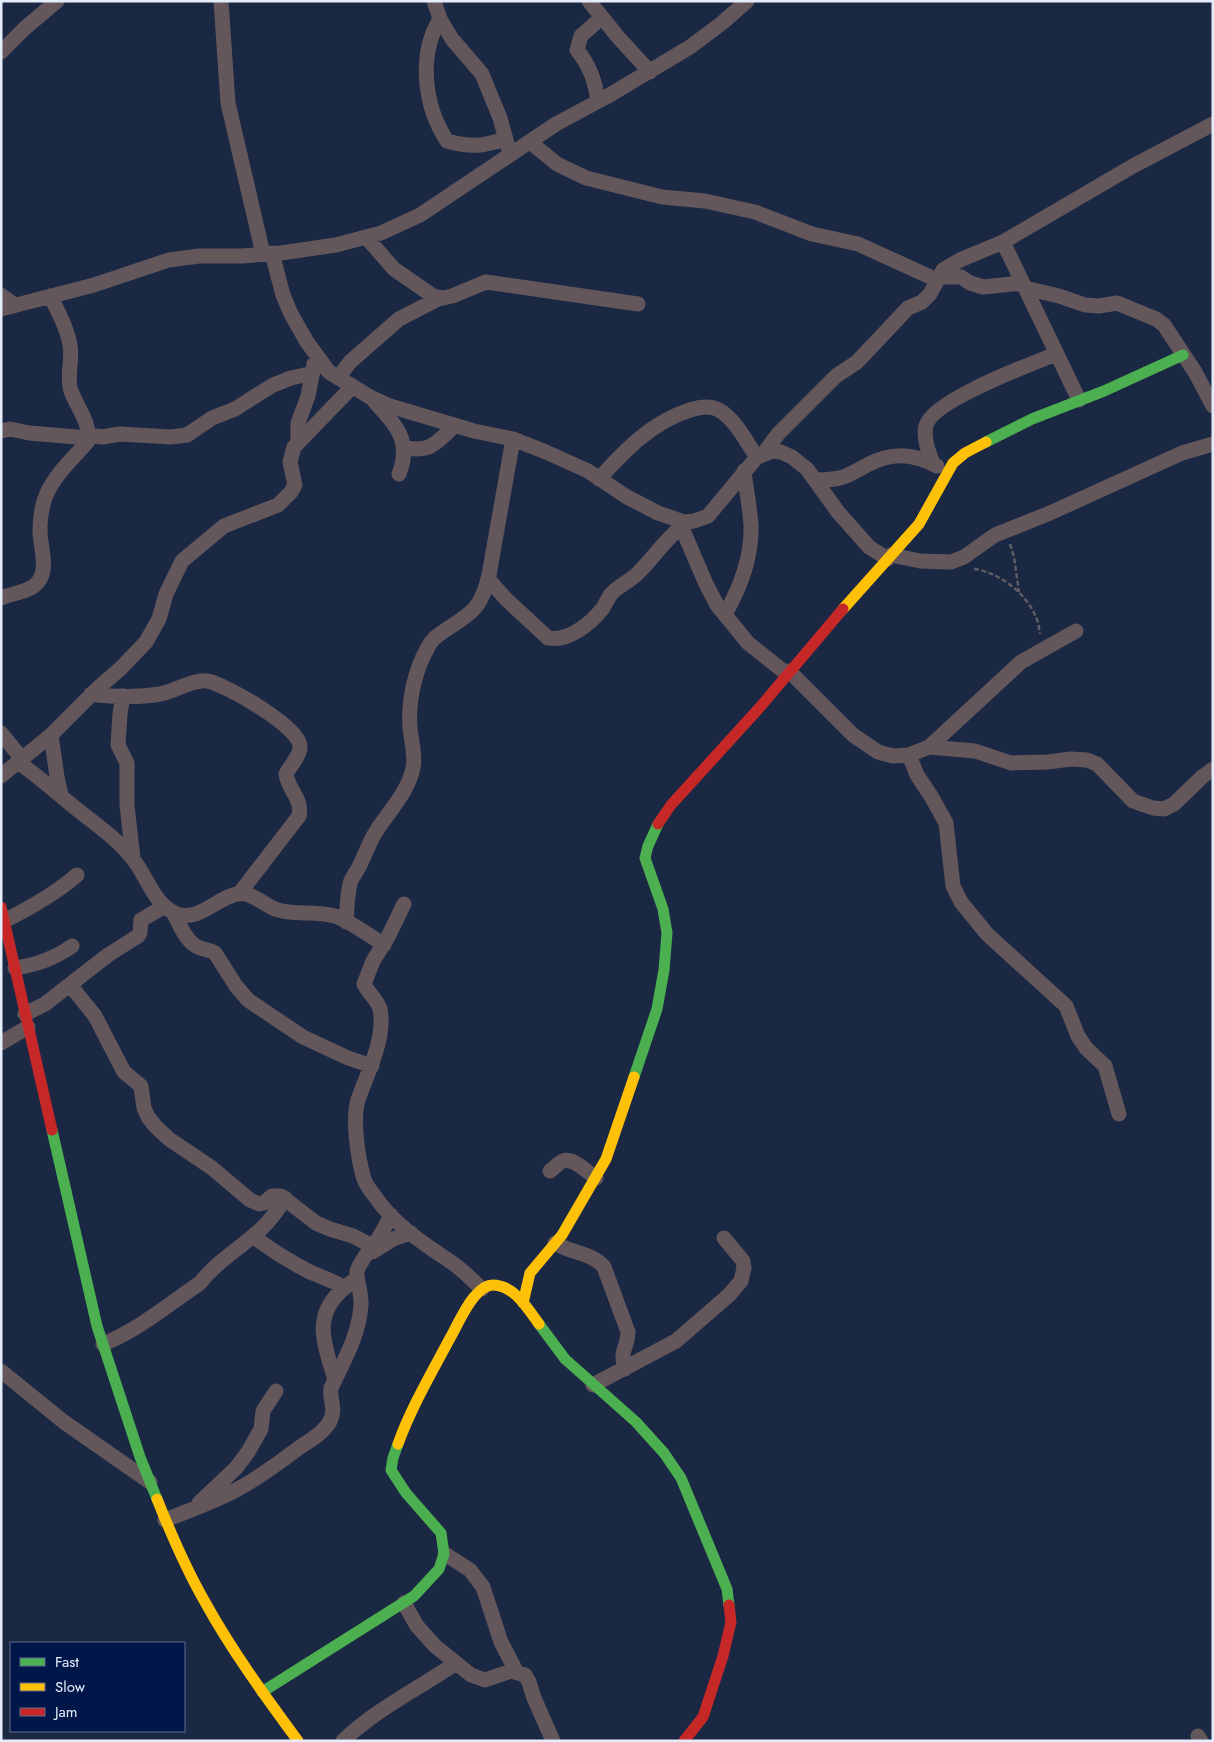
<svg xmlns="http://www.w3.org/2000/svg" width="1214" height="1742" font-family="Jost,sans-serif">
<rect width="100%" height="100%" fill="#1a2844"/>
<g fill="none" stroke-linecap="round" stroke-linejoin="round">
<path stroke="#605b64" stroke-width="2.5" stroke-dasharray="5 2.5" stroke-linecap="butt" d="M1010,544l4,13 5,35
M974,569c24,3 51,23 61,46 3,5 4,13 5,19"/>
<path stroke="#64575b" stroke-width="15" d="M221,1l7,102 35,151
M434,1l6,18 12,20 30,35 18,44 8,29
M589,1l29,36 32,35
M440,19c-22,36 -16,87 7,122 25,7 35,5 59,-2
M1,52l24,-24 32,-27
M598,101c-3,-20 -8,-35 -21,-51l4,-14 21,-19
M530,142l27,22 29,14 76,19 43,4 50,11 57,22 46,10 79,36
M366,237l28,32 39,27 10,2 9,-2 34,-14 152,22
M1003,242l76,158
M272,253l11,42 8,19 16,28 22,30 41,25 20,9 84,25 39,8 33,13 42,19 39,26 31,16 26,9 10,-1 14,-5 49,-59 16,-6 8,1 11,5 15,12 31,43 31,35 19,12
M938,277h23l9,6 13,4 39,-4
M1025,288l34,8 26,9 14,1 18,-3 39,16 8,6 31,47 18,34
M1,295l14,10
M1,309l93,-24 75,-25 30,-4h43l39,-3 55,-8 45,-12 39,-18 136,-91 52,-28 82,-49 32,-24 25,-22
M338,378l12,-16 49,-43 41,-21
M374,401c22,24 38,40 25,73
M1,431l9,-2 19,4 60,5
M89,435l13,2 18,-3 51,3 16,-2 25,-17 23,-9 38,-24 18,-7 22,-5
M298,443v-20l10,-27 6,-32
M404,447c25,7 34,-5 51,-22
M764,453l14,-19 58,-58 21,-14 51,-54 14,-6 8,-8 13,-24 17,-10 43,-18 130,-76 80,-42
M933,464c-4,-12 -10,-25 -7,-38 5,-25 105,-62 130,-72
M599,479c26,-29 53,-57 91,-69 9,-3 20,-5 29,0 17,10 27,32 38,47
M815,480c11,0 21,0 31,-4 7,-3 14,-7 21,-11 25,-13 45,-12 70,1
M679,521l27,63 11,21 31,38 39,31
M891,555l29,6 31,1 13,-5 31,-22 55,-22 132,-60 31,-9
M488,579l19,21 41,38c21,4 43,-15 55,-30 3,-5 5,-10 8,-14 8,-9 20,-13 28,-22 14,-14 26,-32 42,-45
M1,598c10,-4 25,-6 33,-12 17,-13 6,-38 6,-55 0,-12 2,-27 7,-38 9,-20 27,-35 41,-52 3,-17 -11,-34 -17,-50 -5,-14 2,-31 -1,-46 -3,-17 -12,-34 -20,-49
M725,614c15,-26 27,-58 26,-89 -1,-17 -5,-36 -7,-54
M789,671l64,64 25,17 15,4 16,-1 20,-8 92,-85 55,-31
M91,694c23,3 46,4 69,0 14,-2 33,-15 47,-13 18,3 95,47 93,66 0,9 -10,19 -14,27 2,16 17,25 13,42l-60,78
M123,696l-3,18 -2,31 9,18v42l6,54
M1,733l21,26
M51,735l6,42 4,18
M929,747l46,4 36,12 37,-1 22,-3 17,1 10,4 36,37 20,7 11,1 10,-5 28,-27 11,-8
M909,755l8,20 14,21 15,27 7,63 8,16 26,32 79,72 12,30 8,12 19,18 14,48
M18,762c23,16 43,35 65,52 18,14 36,27 50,45 15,19 21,46 44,55 22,8 41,-17 60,-20 13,-3 26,10 38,15 19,7 40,1 60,7 11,3 37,21 49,29
M1,776l50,-41 46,-46 24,-21 25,-26 13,-23 7,-25 16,-33 42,-35 54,-21 13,-13 4,-7 -5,-23 4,-15 58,-60
M404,904l-16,33 -15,24 -9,23c4,9 13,15 16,25 6,30 -13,64 -22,91 -6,20 0,59 6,79 2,6 6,11 10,16 19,29 49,48 77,67 11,7 21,18 31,27
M173,912c6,11 12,28 23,34 6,4 13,3 19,7l21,33 12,14 55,37 45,21 24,8
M4,921c26,-13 51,-27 73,-46
M346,922c1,-12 1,-26 4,-38 1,-6 6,-11 9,-17 6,-12 10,-25 18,-37 13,-20 31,-38 36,-62 3,-13 -2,-27 -3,-41 -2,-27 5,-57 18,-80 4,-9 12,-13 19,-18 27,-17 35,-23 42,-54l24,-136
M15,968c21,-3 39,-9 57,-22
M70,985l25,31 29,56 17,14 3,22 4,9 8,10 13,12 43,29 38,32 9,4 5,-1 8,-7h9l35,27 14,6 23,7 19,10
M25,1014l20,-10 63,-49 30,-19 2,-3 1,-13 24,-14
M1,1043l27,-16
M550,1171c4,-3 8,-8 13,-10 11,-4 25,12 33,17
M253,1236c18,14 37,26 57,36 11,5 24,9 35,16
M555,1243c15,10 38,10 49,24l24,65c0,17 -9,16 -3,37
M372,1252l21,-13 18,-6
M103,1344c35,-14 65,-39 97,-61 18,-23 41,-35 61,-54 10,-9 17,-19 24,-31
M1,1371l63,51 86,60
M335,1380c-9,-31 -23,-61 4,-87 5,-6 12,-10 18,-15
M593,1385l83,-44 53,-46 12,-14 3,-13 -1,-7 -19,-23
M199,1503l37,-35 12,-16 13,-23 2,-18 13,-20
M165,1520c24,-9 48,-18 71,-30 23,-12 44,-28 64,-43 11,-7 26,-16 31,-28 5,-11 -2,-20 0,-31 12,-26 28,-52 30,-83 1,-10 -5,-27 -4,-34 4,-12 14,-22 21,-32 5,-8 9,-16 13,-24
M445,1554l25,16 13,17 18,55 15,29
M404,1603l13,23 18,20 36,29 14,5 26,-9 14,4 4,7 5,16 19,43
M1198,1736l3,5
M343,1741c33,-32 75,-52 113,-78"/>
<path stroke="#4caf50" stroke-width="11" d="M986,442l46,-23 72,-28 79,-36
M634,1077l23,-68 7,-39 3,-37 -4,-24 -18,-51 3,-12 10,-22
M52,1130l45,196 43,131 17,42
M539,1324l26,35 71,63 28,31 17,25 46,111 2,16
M262,1692l152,-96 25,-27 5,-15 -3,-21 -35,-40 -15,-23 2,-12 5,-14"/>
<path stroke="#ffc107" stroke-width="11" d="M843,609l76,-85 34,-61 12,-10 21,-11
M523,1303l7,-30 32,-38 44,-76 28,-82
M398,1444c13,-36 33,-70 51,-104 8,-14 15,-31 25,-43 5,-6 12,-12 19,-12 21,0 35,24 46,39
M157,1499c14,35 29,70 48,103 27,49 60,94 93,139"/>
<path stroke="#c62828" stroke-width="11" d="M658,824l13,-19 90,-99 82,-97
M1,907l51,223
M684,1741l19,-24 20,-61 8,-34 -2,-17"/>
</g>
<rect width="1214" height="1742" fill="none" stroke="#e5edfa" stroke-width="5"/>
<rect x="10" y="1642" width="175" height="90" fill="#021749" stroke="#5d6d90"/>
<rect x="20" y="1658" width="25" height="8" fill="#4caf50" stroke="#5d6d90"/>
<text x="55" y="1667" font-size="15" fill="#e5edfa">Fast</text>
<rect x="20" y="1683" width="25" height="8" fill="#ffc107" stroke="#5d6d90"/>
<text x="55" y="1692" font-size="15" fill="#e5edfa">Slow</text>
<rect x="20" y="1708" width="25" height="8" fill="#c62828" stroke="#5d6d90"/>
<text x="55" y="1717" font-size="15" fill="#e5edfa">Jam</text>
</svg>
